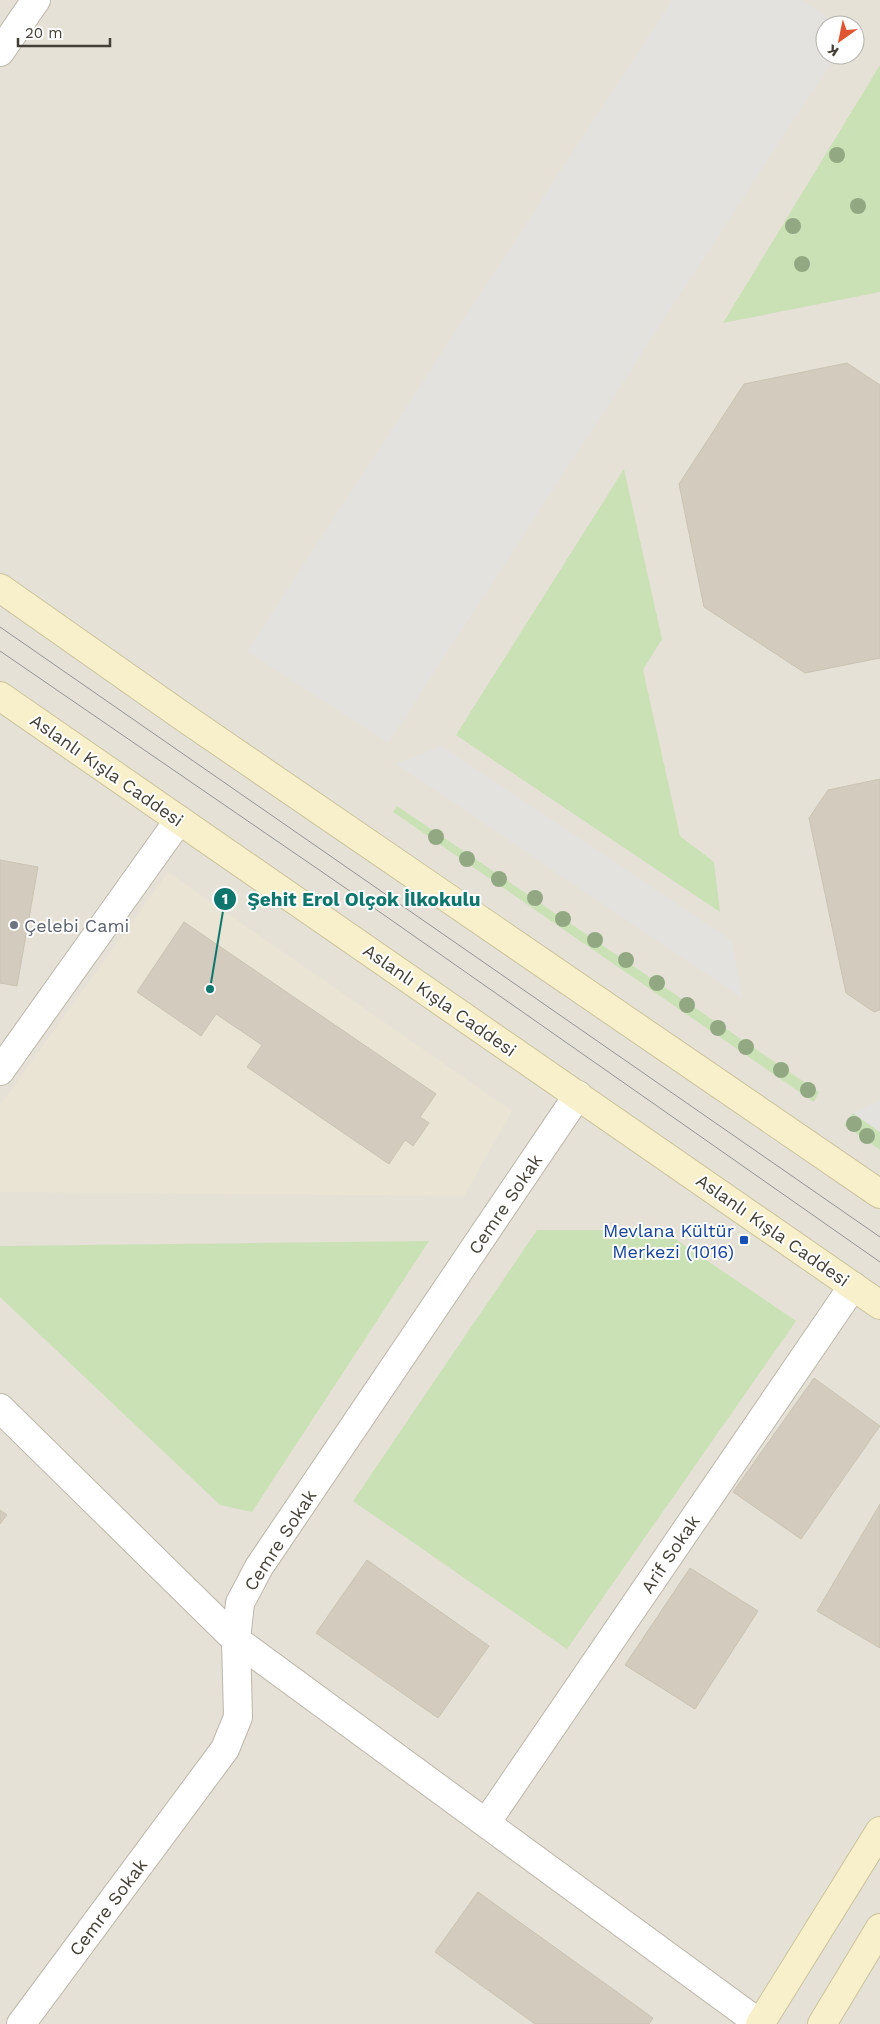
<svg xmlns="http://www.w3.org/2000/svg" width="880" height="2024" font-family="'Work Sans',sans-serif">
<rect width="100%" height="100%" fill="#f1efe7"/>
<path fill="#e5e1d6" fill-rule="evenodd" d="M0,0h880v2024h-880zM825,25h30v30h-30z"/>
<path fill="#e9e4d3" d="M168,872l344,239 -48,85 -464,-4v-87z"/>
<path fill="#cae1b5" d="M880,65v227l-157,31z
M624,469l38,170 -19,31 37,166 34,26 6,50 -264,-177z
M397,806l422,286 -5,10 -421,-290z
M853,1113l27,19v18l-36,-25z
M537,1230h125l134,91 -229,328 -214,-148z
M429,1241l-177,271 -32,-7 -220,-208v-51z"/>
<path fill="#e3e2df" d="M672,0h129l38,25h-14v30h11l-448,688 -141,-92z
M442,746l290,195 10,57 -346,-234z
M880,1100v32l-27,-19z"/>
<path fill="#d2cbbe" stroke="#cbc3b2" d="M847,363l33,22v273l-75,15 -101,-66 -25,-123 65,-100z
M880,779v231l-6,2 -28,-19 -37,-175 19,-28z
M0,860l38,7 -21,119 -17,-3z
M184,922l252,172 -16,23 9,6 -16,23 -8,-6 -16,24 -142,-97 15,-22 -46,-31 -15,22 -64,-44z
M814,1378l66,48 -79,113 -68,-47z
M880,1504v144l-63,-37z
M0,1510l7,5 -7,9z
M367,1560l122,86 -51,72 -122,-85z
M690,1568l68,43 -63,98 -70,-44z
M478,1892l175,126 -4,6h-114l-100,-72z"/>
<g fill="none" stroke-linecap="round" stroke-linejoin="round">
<defs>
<path id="street" d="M0,52l36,-52
M0,1071l179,-251
M0,1408l236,232 524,384
M486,1823l367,-537
M21,2024l204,-275 13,-32 -2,-77 4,-37 19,-36 319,-472"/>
<path id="secondary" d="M0,588l185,130 695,476
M0,696l880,609
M760,2024l120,-193
M822,2024l58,-96"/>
</defs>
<use href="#street" stroke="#bcb7ab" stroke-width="30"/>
<use href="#secondary" stroke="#cbc39c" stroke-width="30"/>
<use href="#street" stroke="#fff" stroke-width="28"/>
<use href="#secondary" stroke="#f8f0cb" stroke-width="28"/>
<path stroke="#959595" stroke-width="1" d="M0,627l880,610
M0,651l344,236 536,375"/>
</g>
<g fill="#92a883">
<circle cx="837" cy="155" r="8"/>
<circle cx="858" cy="206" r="8"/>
<circle cx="793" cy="226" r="8"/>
<circle cx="802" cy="264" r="8"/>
<circle cx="436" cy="837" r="8"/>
<circle cx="467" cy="859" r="8"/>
<circle cx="499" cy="879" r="8"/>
<circle cx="535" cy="898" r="8"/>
<circle cx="563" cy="919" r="8"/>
<circle cx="595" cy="940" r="8"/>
<circle cx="626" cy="960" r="8"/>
<circle cx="657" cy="983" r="8"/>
<circle cx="687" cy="1005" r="8"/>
<circle cx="718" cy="1028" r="8"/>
<circle cx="746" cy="1047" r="8"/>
<circle cx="781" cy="1070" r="8"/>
<circle cx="808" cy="1090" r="8"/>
<circle cx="854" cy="1124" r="8"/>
<circle cx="867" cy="1136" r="8"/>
</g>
<circle fill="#6b7280" stroke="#fff" stroke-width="2" cx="14" cy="925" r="5"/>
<rect fill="#1a4fb4" stroke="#fff" stroke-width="2" x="739" y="1235" width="10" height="10" rx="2.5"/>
<g text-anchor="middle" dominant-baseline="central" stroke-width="4" stroke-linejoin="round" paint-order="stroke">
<g font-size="18" fill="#444037" stroke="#fff">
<text transform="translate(107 770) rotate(35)">Aslanlı Kışla Caddesi</text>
<text transform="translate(440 1000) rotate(35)">Aslanlı Kışla Caddesi</text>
<text transform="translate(505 1204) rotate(-56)">Cemre Sokak</text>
<text transform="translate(773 1230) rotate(35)">Aslanlı Kışla Caddesi</text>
<text transform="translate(280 1540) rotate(-57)">Cemre Sokak</text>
<text transform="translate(670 1554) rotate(-56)">Arif Sokak</text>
<text transform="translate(108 1907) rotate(-53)">Cemre Sokak</text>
</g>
<g font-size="18" fill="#5b616d" stroke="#fff" text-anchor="start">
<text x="24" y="925">Çelebi Cami</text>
</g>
<g font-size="18" fill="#164399" stroke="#fff" text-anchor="end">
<text x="734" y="1230">Mevlana Kültür<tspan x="734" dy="21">Merkezi (1016)</tspan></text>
</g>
</g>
<path fill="none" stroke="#0f766e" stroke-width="2" d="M210 989L225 899"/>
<g fill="#0f766e" stroke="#fff" stroke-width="2">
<circle cx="210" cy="989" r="5"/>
<circle cx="225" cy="899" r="12"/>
</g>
<g font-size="15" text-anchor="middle" font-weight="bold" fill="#fff">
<text x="225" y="904">1</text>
</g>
<g font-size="19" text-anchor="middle" font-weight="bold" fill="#0f766e" stroke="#fff" stroke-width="4" stroke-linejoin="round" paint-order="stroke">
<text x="364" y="906">Şehit Erol Olçok İlkokulu</text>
</g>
<g transform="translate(840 40) rotate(213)"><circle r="24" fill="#ffffff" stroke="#b4b3af"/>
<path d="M0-4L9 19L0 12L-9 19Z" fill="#df5630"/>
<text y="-8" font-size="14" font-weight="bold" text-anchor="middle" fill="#444037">K</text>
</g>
<path d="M18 38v8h92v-8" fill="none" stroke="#444037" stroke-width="2.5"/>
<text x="25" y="38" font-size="15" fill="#444037" stroke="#ffffff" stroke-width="4" paint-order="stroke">20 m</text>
</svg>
